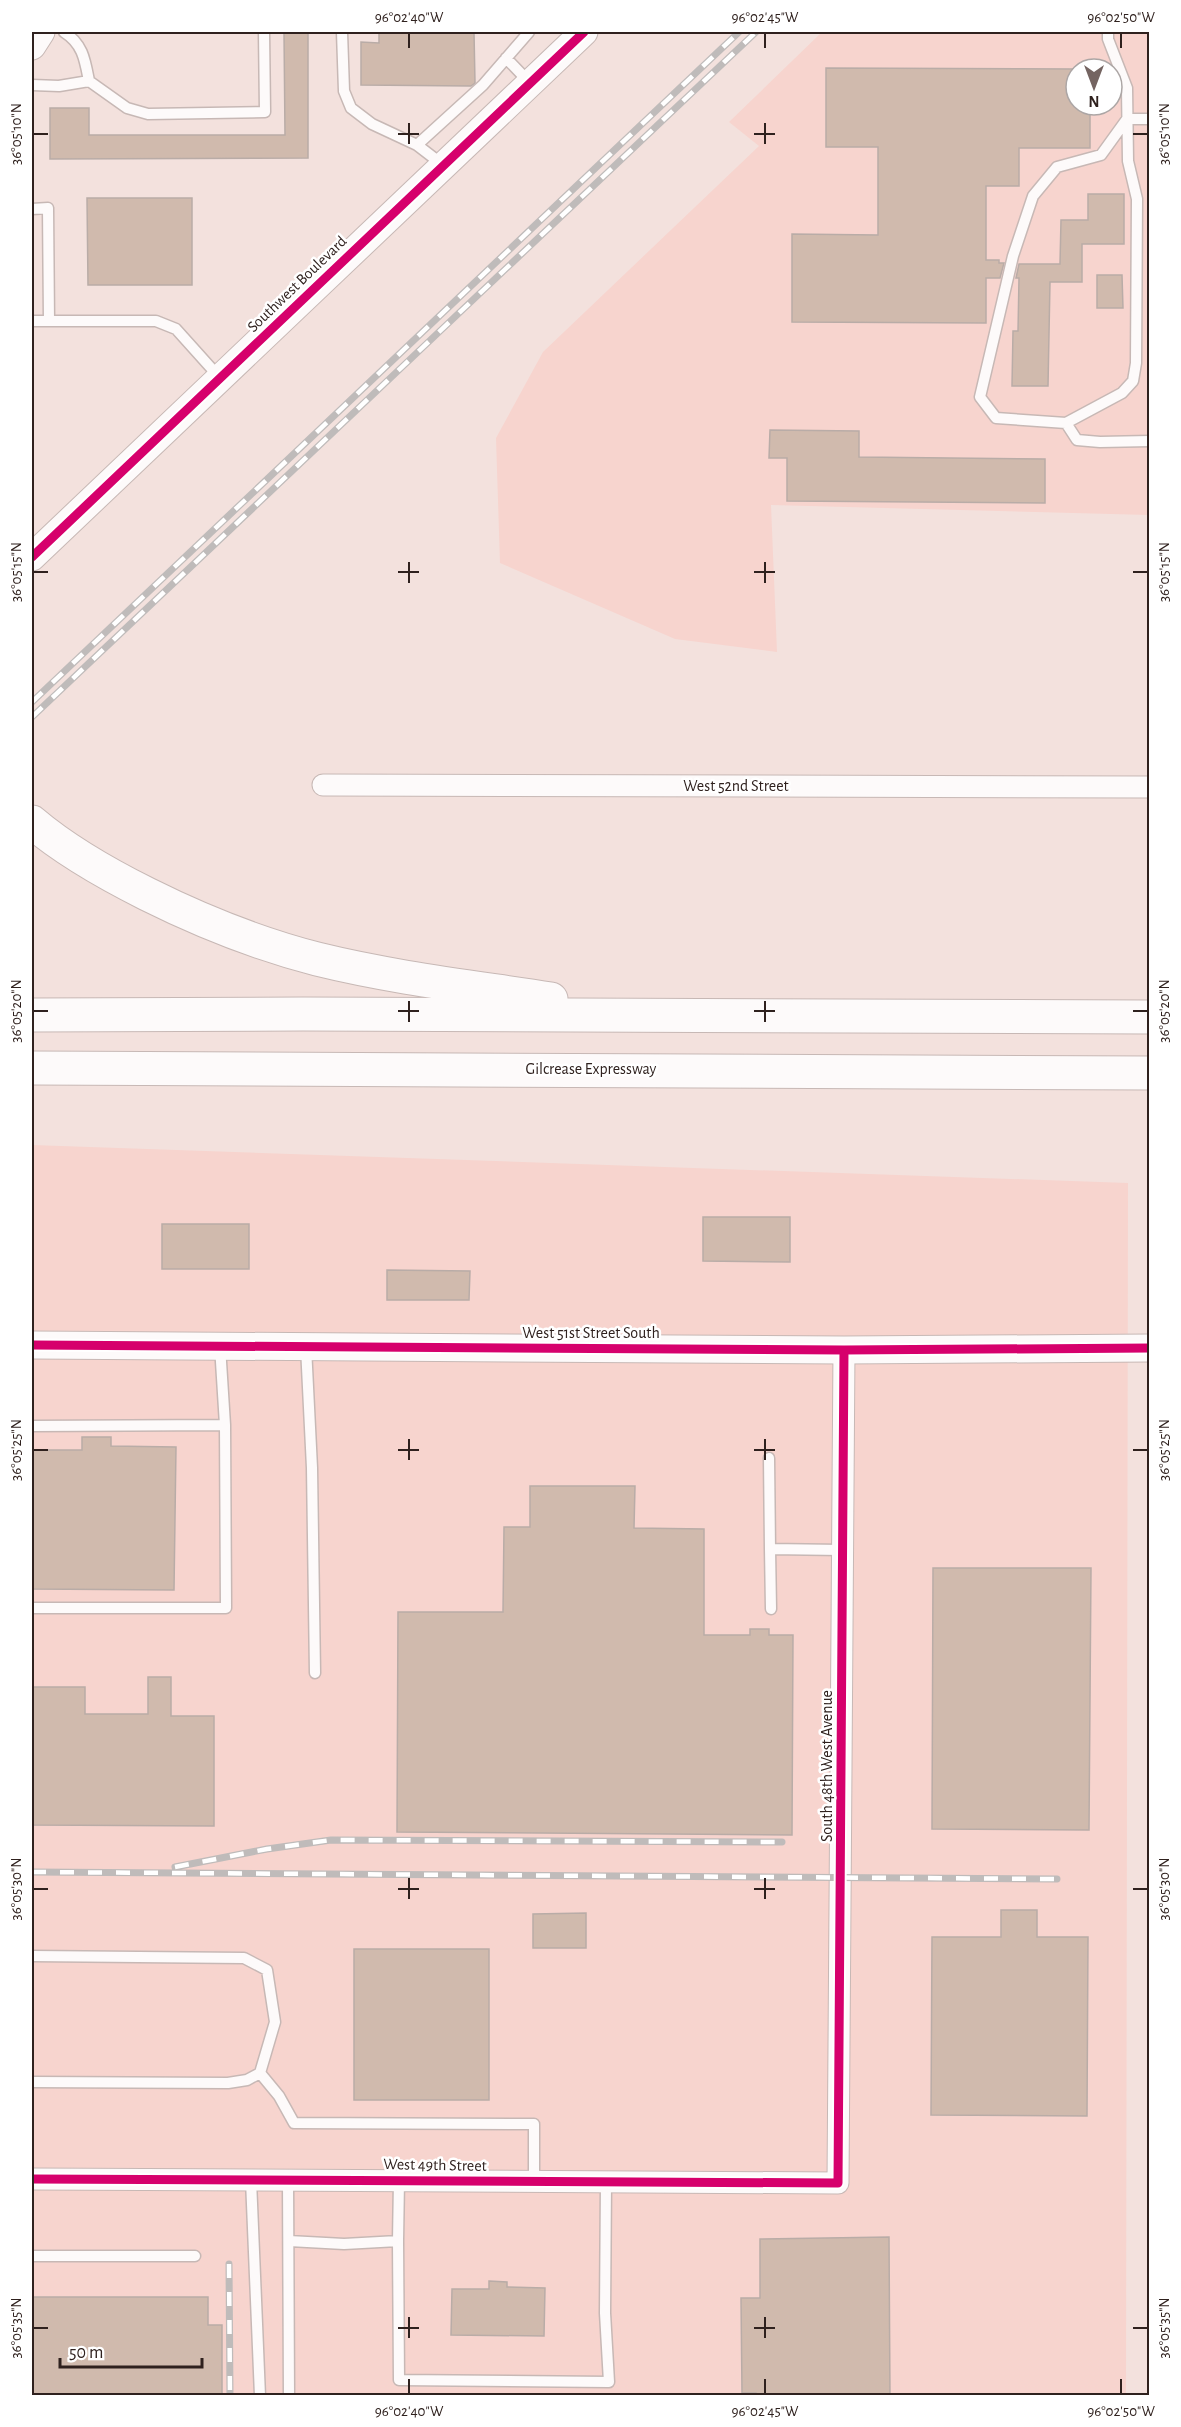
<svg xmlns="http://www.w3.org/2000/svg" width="1181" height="2427" font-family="'Alegreya Sans',sans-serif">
<rect width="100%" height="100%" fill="#f3e1dd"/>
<path fill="#f7d4ce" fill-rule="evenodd" d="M822,32h327v483l-378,-10 6,147 -102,-13 -175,-76 -4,-125 47,-86 216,-206 -30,-24zM1076,69h36v36h-36z
M32,1145l1096,38 -2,1212 -1094,1z"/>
<path fill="#d0baad" stroke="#b9aca7" stroke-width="1.5" d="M284,32h24v126l-258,1v-51h39v27h196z
M379,32h95l1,51 -4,3 -110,-1v-43l18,1z
M826,68l250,1v36h14v43h-71v38h-33v74h13v3h5l-4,15h-14v45l-194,-1v-88l86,1v-88h-52z
M1088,194h36v50h-42v38h-32l-2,104h-36l1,-55h5l1,-53h-3l3,-14h41l1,-44h27z
M87,198h105v87h-104z
M1097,275h25l1,33h-26z
M770,430l89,1v26l186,2v44l-258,-2v-43h-18z
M703,1217h87v45l-87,-1z
M162,1224h87v45h-87z
M387,1270l83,1 -1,29h-82z
M82,1437h29v9l65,1 -2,143 -142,-1v-139h50z
M530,1486h105l-1,42 70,1v106h46v-6h19v6h24l-1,200 -395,-3 1,-220h105l1,-85h26z
M933,1568h158l-2,262 -157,-1z
M148,1677h23v39h43v110l-182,-1v-138h53v27h63z
M1001,1910h36v27h51l-1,179 -156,-1 1,-178h69z
M586,1913v35h-53v-34z
M354,1949h135v151h-135z
M889,2237l1,159h-134v-3h-14l-1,-95h19v-59z
M489,2281l18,1v5l38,1 -1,48 -93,-1 1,-46h37z
M32,2297h176v28h14v71h-190z"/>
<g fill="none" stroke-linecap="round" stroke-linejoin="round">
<defs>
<path id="service" d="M342,32l2,59 7,17 21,16 45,21 26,20
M1108,32v7l19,49 1,73 9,38 -1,164 -3,18 -11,12 -56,30 11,17 23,2 50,-1
M506,58l24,25
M89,81l38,27 21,6 117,-2 -1,-80
M32,85l27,1 30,-5c-4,-21 -6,-37 -25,-49
M417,145l66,-60 46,-53
M32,209l16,-1 1,113h-17
M49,321h107l20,8 44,49
M1066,423l-70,-5 -16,-21 33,-141 20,-60 24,-29 44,-12 26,-36h23
M306,1347l6,121 3,205
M32,1426l193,-1
M769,1458l1,91 72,1
M770,1549l1,60
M32,1608h194l-1,-183 -5,-79
M32,1956l212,2 23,12 8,52 -15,51 -13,7 -19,3 -196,-1
M260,2073l19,23 15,27 240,1v57
M251,2180l9,216
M288,2180l1,216
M289,2241l55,3 54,-3 1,-61
M398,2241l1,139 210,2 -4,-69 1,-131
M32,2256h163"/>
<path id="minor" d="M323,785l827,2
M32,2179l806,4 6,-833"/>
<path id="tertiary" d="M32,46l9,-14
M32,557l552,-525
M32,1345l812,5 306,-2"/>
<path id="motorway" d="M32,822c34,29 75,52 115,72 54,27 112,50 170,65 77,19 156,28 234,40
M32,1015l271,-1 847,3
M32,1068l1118,5"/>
</defs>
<use href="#service" stroke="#c7b8b5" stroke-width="13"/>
<use href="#minor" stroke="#c7b8b5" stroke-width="23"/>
<use href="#tertiary" stroke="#c7b8b5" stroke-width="29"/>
<use href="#motorway" stroke="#c7b8b5" stroke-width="35"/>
<use href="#service" stroke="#fdfafa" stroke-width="10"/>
<use href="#minor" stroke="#fdfafa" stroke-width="21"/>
<use href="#tertiary" stroke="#fdfafa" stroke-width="27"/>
<use href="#motorway" stroke="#fdfafa" stroke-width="33"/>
<defs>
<path id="rail" d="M32,702l707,-670
M32,717l724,-685
M175,1867l92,-18 64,-9 451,2
M32,1872l1025,7
M229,2264l1,132"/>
</defs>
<use href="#rail" stroke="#bfbbba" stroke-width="7"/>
<use href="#rail" stroke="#fff" stroke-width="4.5" stroke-dasharray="14" stroke-linecap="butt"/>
<defs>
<path id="cycleway" d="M32,557l552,-525
M32,1345l812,5 306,-2
M32,2179l806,4 6,-833"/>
</defs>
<use href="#cycleway" stroke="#fff" stroke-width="13"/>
<use href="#cycleway" stroke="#d6006c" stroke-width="9"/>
</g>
<path fill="none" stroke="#2f211e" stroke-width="2" d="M409,33v15M765,33v15M1121,33v15M409,123v21M765,123v21M33,134h15M398,134h21M754,134h21M1133,134h15M409,562v21M765,562v21M33,572h15M398,572h21M754,572h21M1133,572h15M409,1001v21M765,1001v21M33,1011h15M398,1011h21M754,1011h21M1133,1011h15M409,1439v21M765,1439v21M33,1450h15M398,1450h21M754,1450h21M1133,1450h15M409,1878v21M765,1878v21M33,1889h15M398,1889h21M754,1889h21M1133,1889h15M409,2317v21M765,2317v21M33,2328h15M398,2328h21M754,2328h21M1133,2328h15M409,2379v15M765,2379v15M1121,2379v15"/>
<g text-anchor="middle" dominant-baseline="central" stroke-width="5" stroke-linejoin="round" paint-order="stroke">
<g font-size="16" fill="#2f211e" stroke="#fff">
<text transform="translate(297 284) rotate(-44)">Southwest Boulevard</text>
<text x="736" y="786">West 52nd Street</text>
<text x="591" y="1069">Gilcrease Expressway</text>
<text x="591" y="1333">West 51st Street South</text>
<text transform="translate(827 1766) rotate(-90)">South 48th West Avenue</text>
<text transform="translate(435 2165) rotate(1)">West 49th Street</text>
</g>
</g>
<rect width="1181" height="2427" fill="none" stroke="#ffffff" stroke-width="66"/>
<g transform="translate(1094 87) rotate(180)"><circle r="28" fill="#ffffff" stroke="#aca6a5" stroke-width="1.5"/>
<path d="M0-4.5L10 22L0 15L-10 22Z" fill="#746461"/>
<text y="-9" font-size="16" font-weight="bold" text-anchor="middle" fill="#2f211e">N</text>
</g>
<path d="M60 2358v9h142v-9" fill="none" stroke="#2f211e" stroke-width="3"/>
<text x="69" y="2358" font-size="18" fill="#2f211e" stroke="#ffffff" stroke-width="4.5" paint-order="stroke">50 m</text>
<rect x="33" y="33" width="1115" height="2361" fill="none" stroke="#2f211e" stroke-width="2"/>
<g font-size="15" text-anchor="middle" fill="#2f211e">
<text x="409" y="22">96°02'40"W</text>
<text x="765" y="22">96°02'45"W</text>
<text x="1121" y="22">96°02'50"W</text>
<text transform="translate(1164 134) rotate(-90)" y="5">36°05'10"N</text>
<text transform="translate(16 134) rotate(-90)" y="5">36°05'10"N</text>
<text transform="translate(1164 572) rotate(-90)" y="5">36°05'15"N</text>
<text transform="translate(16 572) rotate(-90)" y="5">36°05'15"N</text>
<text transform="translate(16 1011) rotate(-90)" y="5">36°05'20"N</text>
<text transform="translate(1164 1011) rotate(-90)" y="5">36°05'20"N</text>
<text transform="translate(16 1450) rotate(-90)" y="5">36°05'25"N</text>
<text transform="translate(1164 1450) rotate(-90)" y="5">36°05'25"N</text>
<text transform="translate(1164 1889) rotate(-90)" y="5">36°05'30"N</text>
<text transform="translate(16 1889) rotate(-90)" y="5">36°05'30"N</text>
<text transform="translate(16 2328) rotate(-90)" y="5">36°05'35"N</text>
<text transform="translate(1164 2328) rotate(-90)" y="5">36°05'35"N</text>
<text x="409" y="2416">96°02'40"W</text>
<text x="765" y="2416">96°02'45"W</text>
<text x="1121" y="2416">96°02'50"W</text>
</g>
</svg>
